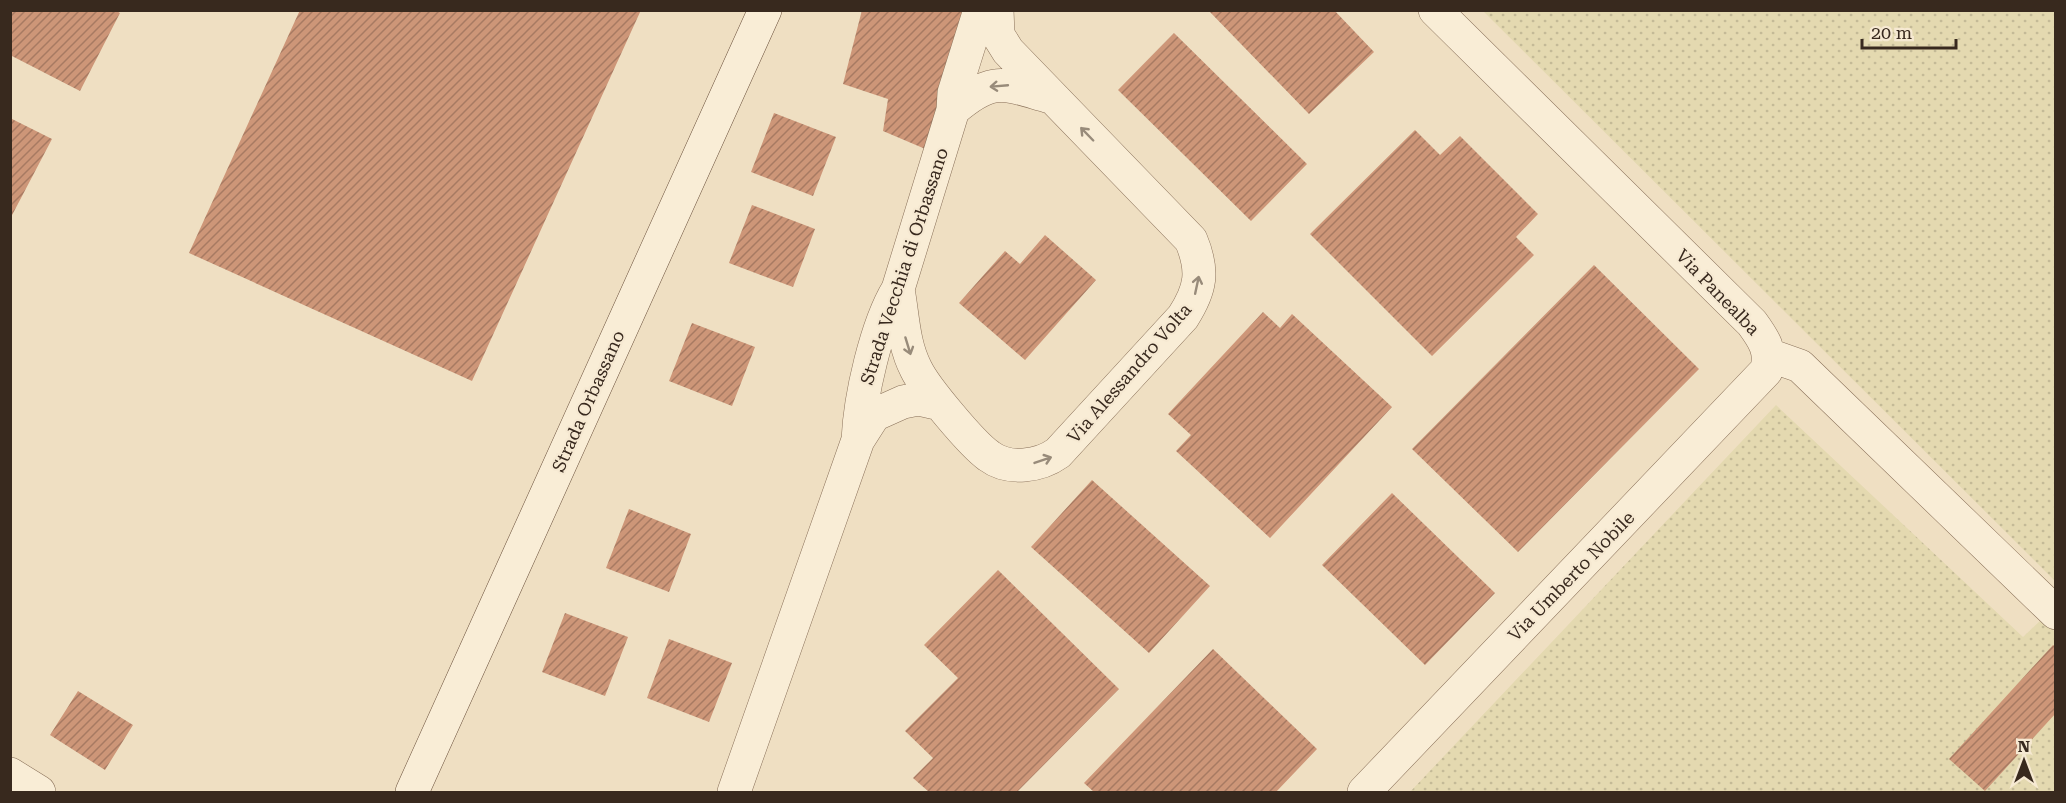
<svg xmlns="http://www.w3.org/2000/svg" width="2066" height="803" font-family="'Roboto Serif',serif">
<defs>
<pattern id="farmland-dots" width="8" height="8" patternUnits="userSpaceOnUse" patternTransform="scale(1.5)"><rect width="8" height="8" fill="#e4d9b0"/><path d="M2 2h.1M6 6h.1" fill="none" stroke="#c4ba97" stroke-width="1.8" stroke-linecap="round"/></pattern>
<pattern id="building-hatch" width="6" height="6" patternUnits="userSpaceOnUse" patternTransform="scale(1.5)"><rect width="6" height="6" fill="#cd9678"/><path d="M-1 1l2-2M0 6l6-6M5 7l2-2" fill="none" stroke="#a77a62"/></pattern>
</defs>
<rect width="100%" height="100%" fill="#efdfc2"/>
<path fill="url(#farmland-dots)" d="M1483,11h572v570z
M1776,405l247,232 19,-18 13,13v160h-645z"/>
<path fill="url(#building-hatch)" d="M10,10h105l5,3 -40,78 -70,-36z
M300,10h341l-169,371 -283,-128z
M862,10h101l-33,141 -47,-20 5,-32 -45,-15z
M1208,10h126l40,42 -65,62z
M1174,33l133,131 -56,57 -133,-131z
M774,113l62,24 -23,59 -62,-24z
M10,118l42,21 -42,80z
M1415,130l25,25 20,-19 78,78 -22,23 18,18 -102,101 -122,-122z
M752,205l63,24 -22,58 -64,-24z
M1045,235l51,45 -71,80 -66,-57 46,-52 15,13z
M1594,265l105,104 -181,183 -106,-103z
M1263,312l17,16 12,-14 100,93 -122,131 -94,-87 15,-16 -23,-21z
M692,323l63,24 -23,59 -63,-25z
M1092,480l118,106 -61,67 -118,-106z
M1392,493l103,100 -70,72 -103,-100z
M629,509l62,25 -22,58 -63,-24z
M998,570l121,119 -102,103h-88l-16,-14 20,-20 -28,-27 53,-53 -34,-33z
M565,613l63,24 -23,59 -63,-24z
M669,639l63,24 -23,59 -62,-24z
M2053,645l3,2v66l-71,78 -36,-32z
M1213,649l104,100 -41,43h-182l-10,-9z
M78,691l55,34 -28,45 -55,-35z"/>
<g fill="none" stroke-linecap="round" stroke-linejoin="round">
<defs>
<path id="minor" d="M953,110c41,-35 50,-26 98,-13
M898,289c5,27 5,55 18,80 9,19 56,75 73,87 20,15 51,10 69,-3l125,-136c18,-28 21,-46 8,-77l-183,-189 -10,-16 -1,-25
M1769,355l31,11 256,247
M858,440l16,-25 29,-13 15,-3 22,5
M10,774l29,18
M734,792l124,-352c2,-43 18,-115 40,-151l55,-179 1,-17 26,-83
M1364,792l402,-421c7,-19 -3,-33 -14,-48l-317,-313"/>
<path id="secondary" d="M412,792l353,-782"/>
</defs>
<use href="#minor" stroke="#897059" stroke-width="34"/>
<use href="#secondary" stroke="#6b513c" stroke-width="34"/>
<use href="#minor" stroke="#f9edd6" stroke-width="33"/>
<use href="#secondary" stroke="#f9edd6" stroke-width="33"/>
</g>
<defs><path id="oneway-shaft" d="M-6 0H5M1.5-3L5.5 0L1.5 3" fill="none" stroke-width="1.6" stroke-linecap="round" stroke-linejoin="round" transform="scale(1.5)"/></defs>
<g stroke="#988b7a">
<use href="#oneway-shaft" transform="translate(999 86) rotate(175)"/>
<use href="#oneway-shaft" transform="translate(1087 134) rotate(-134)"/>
<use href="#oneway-shaft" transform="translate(1197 285) rotate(-78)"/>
<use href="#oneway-shaft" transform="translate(908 346) rotate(73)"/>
<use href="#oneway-shaft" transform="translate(1043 460) rotate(-19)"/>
</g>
<g text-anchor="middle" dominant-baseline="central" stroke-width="4.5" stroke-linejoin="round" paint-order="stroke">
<g font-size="18" fill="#38291e" stroke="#f6e9d2">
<text transform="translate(904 266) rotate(-72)">Strada Vecchia di Orbassano</text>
<text transform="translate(1718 292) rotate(46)">Via Panealba</text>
<text transform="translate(1129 373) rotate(-49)">Via Alessandro Volta</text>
<text transform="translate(588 401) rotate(-66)">Strada Orbassano</text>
<text transform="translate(1571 576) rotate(-46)">Via Umberto Nobile</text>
</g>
</g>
<rect width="2066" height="803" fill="none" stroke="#38291e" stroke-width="24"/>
<g transform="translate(2024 761)" stroke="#f6e9d2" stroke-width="4.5" paint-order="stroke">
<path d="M0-4.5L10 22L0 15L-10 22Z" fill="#38291e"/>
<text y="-9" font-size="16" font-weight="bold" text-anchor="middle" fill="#38291e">N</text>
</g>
<path d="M1862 39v9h94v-9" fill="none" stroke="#38291e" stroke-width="3"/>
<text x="1871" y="39" font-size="18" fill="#38291e" stroke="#f6e9d2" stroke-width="4.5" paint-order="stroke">20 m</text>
</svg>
